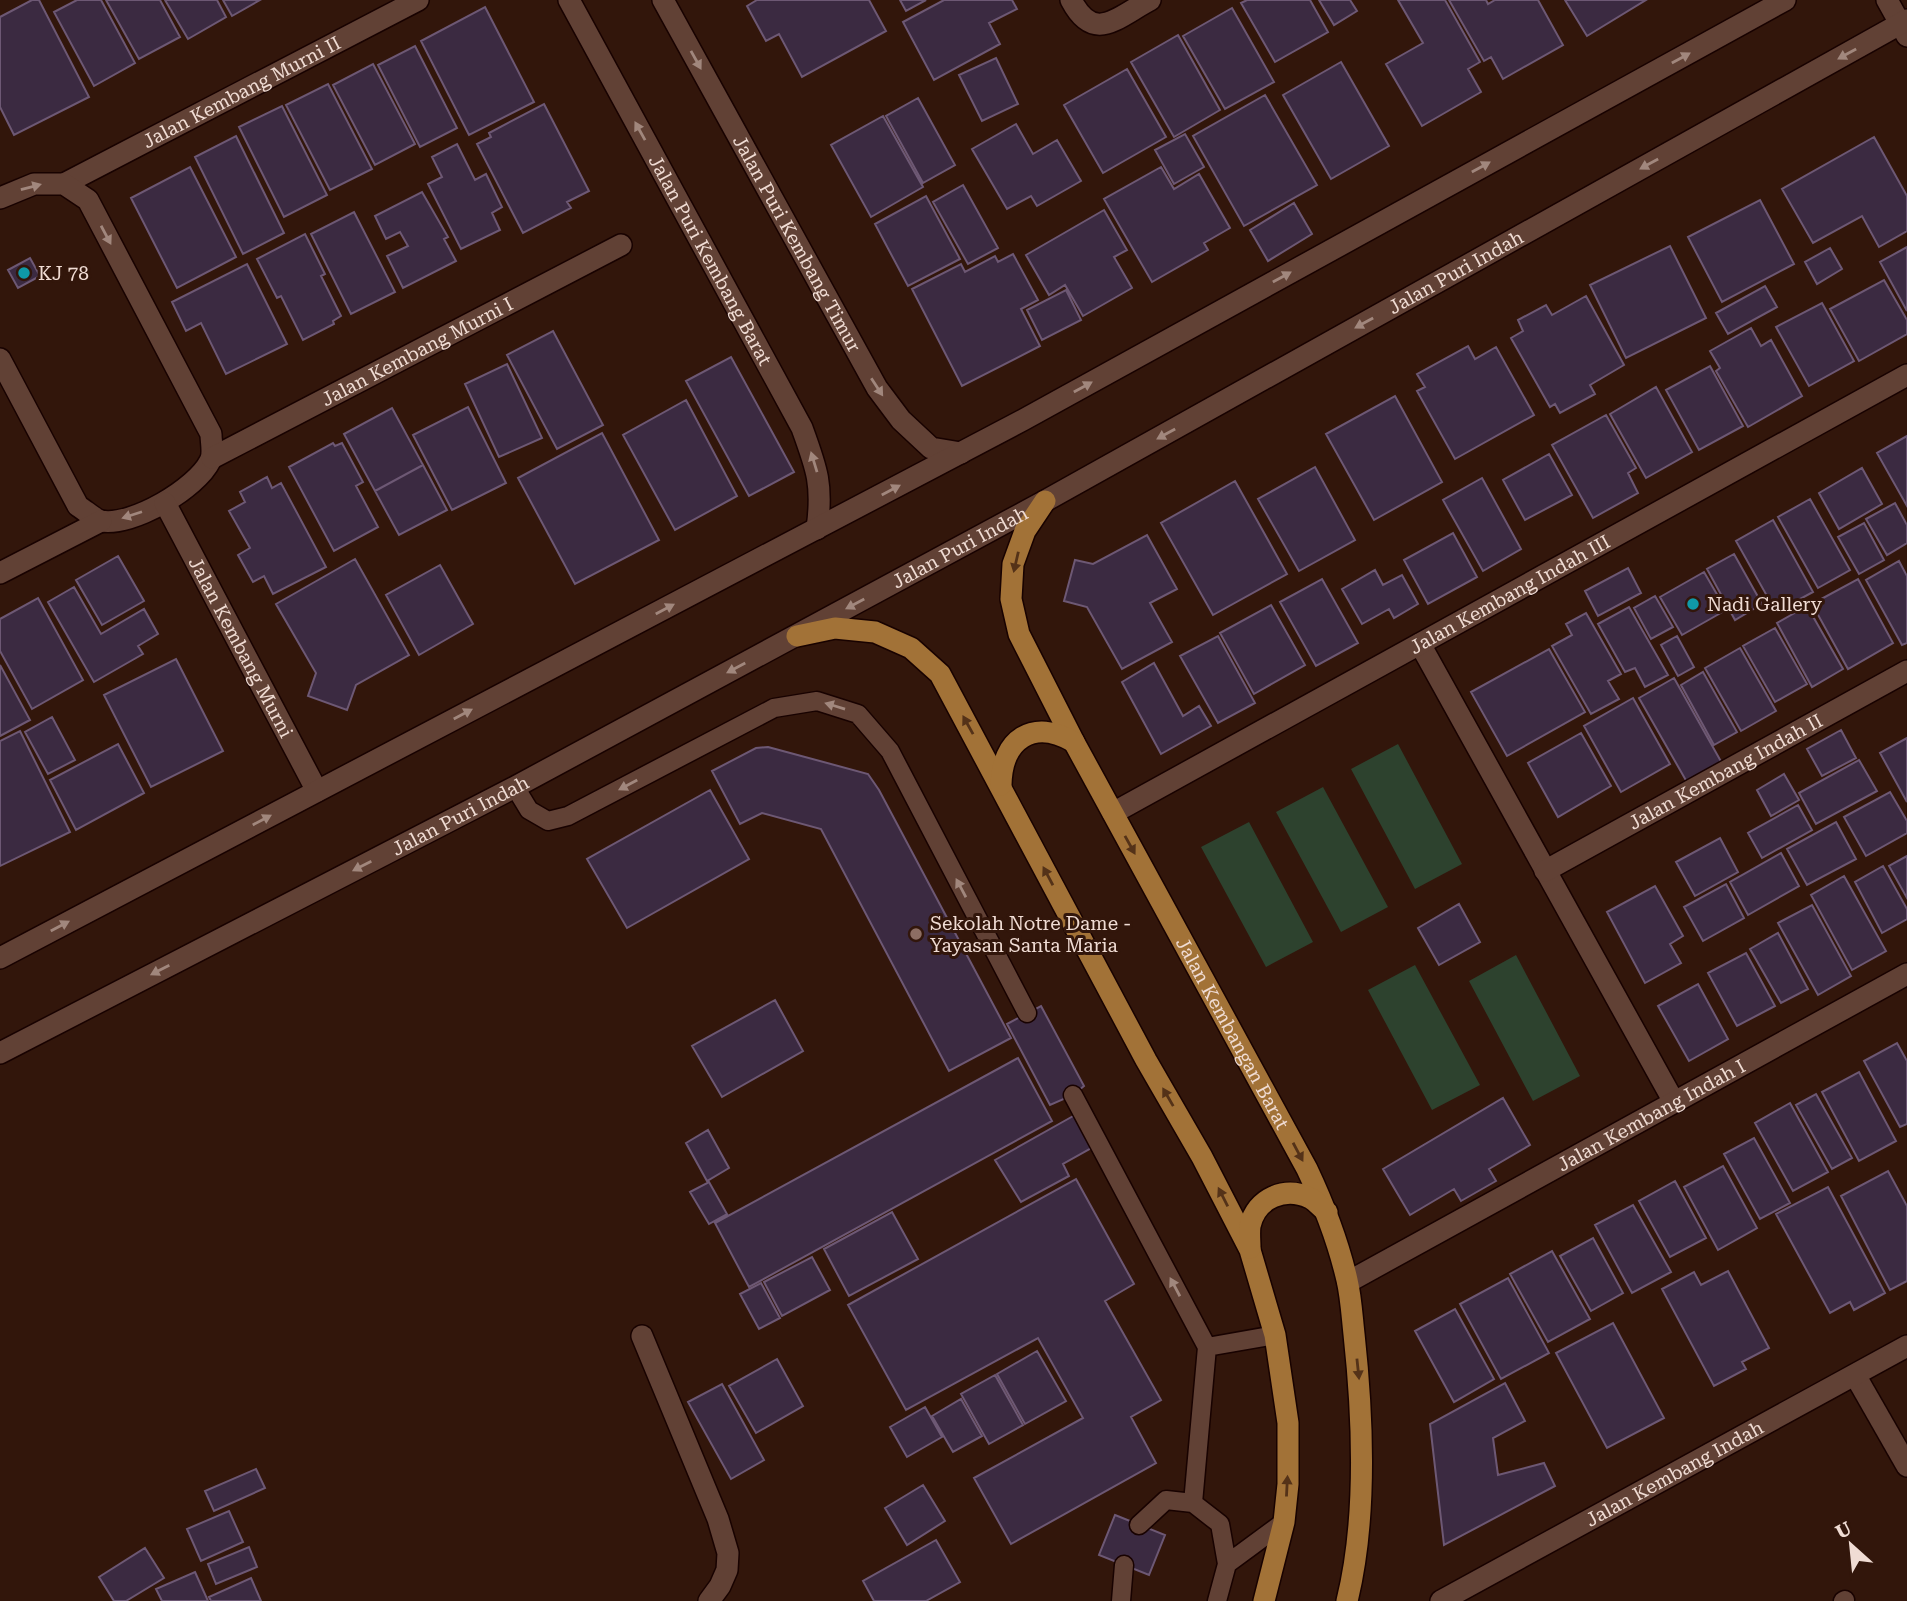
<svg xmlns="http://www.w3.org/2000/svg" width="1907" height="1601" font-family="'Roboto Serif',serif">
<rect width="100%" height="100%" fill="#32160b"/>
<path fill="#2d422e" d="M1398,744l64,120 -47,25 -64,-120z
M1323,787l65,120 -47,25 -65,-120z
M1249,822l64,120 -47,25 -65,-120z
M1516,955l64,121 -47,25 -64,-120z
M1415,965l65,120 -48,25 -64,-120z"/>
<path fill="#3b2a41" stroke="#6d5874" stroke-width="2" d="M32,0h7l50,97 -75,38 -14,-28v-90z
M77,0h24l34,63 -41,23 -40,-74z
M106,0h54l20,37 -41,22z
M165,0h52l9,17 -38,22z
M223,0h37l-28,16z
M757,0h112l17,31 -84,46 -23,-43 -13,7 -19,-35z
M900,0h26l-20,11z
M944,0h68l5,9 -28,14 11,21 -66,36 -31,-58z
M1247,0h63l18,32 -53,30 -34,-59z
M1319,0h31l7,11 -23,14z
M1398,0h47l35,62 -12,7 13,23 -59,34 -36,-62 37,-21z
M1449,0h37l2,4 7,-4h43l25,45 -60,34 -12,-22 -7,4z
M1565,0h81l-59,36z
M485,7l49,95 -65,33 -48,-94z
M1232,8l42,74 -49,27 -42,-73z
M1178,35l42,75 -46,27 -43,-75z
M415,46l42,82 -37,19 -42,-82z
M996,58l22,46 -36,17 -23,-46z
M1341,62l48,84 -58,33 -48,-84z
M373,64l42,80 -40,21 -42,-80z
M1127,69l39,68 -63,36 -39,-68z
M328,84l44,85 -42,21 -44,-85z
M1265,95l52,90 -73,41 -51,-90z
M918,98l37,67 -32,18 -37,-67z
M544,104l45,87 -22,11 4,6 -48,25 -46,-89 14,-7 -2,-4z
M282,106l45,89 -43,22 -45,-90z
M883,116l40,71 -52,30 -40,-72z
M1016,124l17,30 24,-14 24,41 -44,25 -6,-10 -24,13 -35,-60z
M1185,134l19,33 -30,17 -19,-34z
M236,136l48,97 -41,21 -48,-97z
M1874,137l33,59v35l-28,16 -17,-31 -49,27 -31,-54z
M457,144l18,36 11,-6 16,33 -10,6 8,17 -39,19 -33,-65 14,-7 -10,-20z
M190,167l46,90 -59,31 -46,-90z
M1161,167l13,22 25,-15 31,54 -26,15 4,7 -56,32 -48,-83z
M963,185l35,63 -30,16 -35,-62z
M422,192l26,45 -4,2 12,22 -53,27 -16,-32 21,-10 -8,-14 -14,7 -11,-23z
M926,196l34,63 -52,27 -33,-62z
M1760,200l34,64 -72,38 -34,-65z
M1294,203l18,31 -44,27 -18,-31z
M1104,210l23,40 -13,7 18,31 -49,28 -18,-31 -16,10 -23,-40z
M354,212l41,80 -44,22 -40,-80z
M305,234l20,40 -4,2 20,40 -8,5 1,3 -31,16 -22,-44 -4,2 -20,-39z
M1670,246l36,72 -80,40 -36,-73z
M1907,247v64l-27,-49z
M1830,248l12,21 -25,15 -12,-22z
M1013,254l25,46 -17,9 19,37 -78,40 -50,-97 49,-25 4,8 30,-16 3,6z
M30,258l10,18 -22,12 -10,-18z
M247,264l40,80 -61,30 -25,-51 -15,8 -14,-29z
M1884,280l23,40v14l-48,27 -29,-52z
M1765,286l12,21 -49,27 -12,-21z
M1066,290l15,30 -39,20 -15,-30z
M1586,296l38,69 -34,20 5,9 -35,19 -5,-9 -5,3 -39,-69 12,-7 -5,-11 28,-15 6,10z
M1822,303l32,58 -45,25 -33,-59z
M1751,328l10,18 10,-6 31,56 -54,31 -32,-56 4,-3 -10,-17z
M553,331l50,94 -46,24 -50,-94z
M1468,346l7,13 21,-12 38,68 -79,44 -38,-68 8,-4 -8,-13z
M731,357l63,115 -45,24 -63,-115z
M507,364l35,74 -43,19 -34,-73z
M1710,366l33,60 -44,24 -33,-60z
M1656,387l36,65 -46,26 -36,-64z
M1395,396l47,86 -68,38 -48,-86z
M686,400l51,96 -62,34 -52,-95z
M468,407l38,76 -54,27 -39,-75z
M392,408l31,57 -48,26 -31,-57z
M1606,415l30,53 -8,5 10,20 -45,25 -41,-73z
M602,433l57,107 -84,44 -57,-106z
M1907,436v70l-30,-53z
M333,443l2,3 7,-3 21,39 -7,4 22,41 -44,24 -45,-84z
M1549,454l23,41 -47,25 -22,-40z
M423,465l24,45 -48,25 -24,-44z
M1315,467l40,73 -56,31 -41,-72z
M1862,468l20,36 -43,25 -20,-36z
M267,477l5,11 9,-5 45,84 -53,27 -9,-18 -11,6 -15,-27 12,-7 -21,-37 16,-9 -5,-10z
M1482,478l39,71 -38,22 -40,-71z
M1235,481l52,93 -74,41 -52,-92z
M1810,499l40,71 -32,18 -40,-71z
M1895,503l12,22v18l-20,12 -21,-36z
M1773,520l40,72 -37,20 -40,-71z
M1864,523l20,37 -25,14 -21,-37z
M1453,533l24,44 -49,27 -24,-44z
M1147,535l30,54 -27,14 22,39 -50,27 -35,-62 -23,-6 11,-41 18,4z
M1734,554l28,50 -27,16 -28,-51z
M118,556l26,45 -42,24 -26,-45z
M355,559l54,96 -53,30 -9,25 -39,-14 8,-23 -40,-69z
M1899,561l8,15v67l-5,2 -36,-65z
M440,565l33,59 -54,31 -33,-60z
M1628,568l13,25 -43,23 -13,-25z
M1375,570l8,15 19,-10 16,29 -24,14 -5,-9 -27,15 -20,-35z
M1704,572l22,38 -44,25 -22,-38z
M1322,579l36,64 -42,23 -36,-64z
M1858,579l35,64 -45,26 -36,-65z
M74,587l27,47 43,-25 14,25 -20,12 5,8 -49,28 -46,-80z
M1655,596l18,31 -22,12 -17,-31z
M38,598l45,82 -51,29 -32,-58v-32z
M1271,605l34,60 -51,29 -34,-61z
M1807,606l36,63 -31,18 -35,-64z
M1629,607l39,68 -23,12 -10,-19 -10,4 -27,-48z
M1586,613l35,61 -13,7 11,18 -28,15 -39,-68 20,-11 -6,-11z
M1775,628l32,56 -32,18 -32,-56z
M1218,636l37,67 -37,20 -38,-67z
M1677,636l17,31 -16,9 -17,-31z
M1740,648l36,63 -35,20 -36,-63z
M1549,649l36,63 -78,44 -36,-64z
M176,659l47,92 -72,36 -47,-92z
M1154,663l29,53 16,-10 12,20 -50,28 -39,-72z
M0,665l30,55 -30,16z
M1703,672l34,60 -23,13 -33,-60z
M1674,678l49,87 -35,19 -49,-86z
M1633,698l37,66 -49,28 -37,-66z
M52,717l23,43 -27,14 -23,-42z
M1841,730l15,28 -34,18 -15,-27z
M20,731l50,101 -70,34v-125z
M1581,733l30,53 -53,31 -30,-54z
M1907,738v64l-27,-49z
M118,744l26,49 -68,37 -26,-50z
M768,747l100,27 11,16 132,248 -62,33 -128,-242 -59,-16 -22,11 -28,-53 44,-23z
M1859,760l18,31 -61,33 -17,-31z
M1784,774l15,26 -28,16 -14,-26z
M710,790l39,69 -122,69 -40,-69z
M1890,792l17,29v12l-41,23 -22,-39z
M1798,805l14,25 -50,28 -14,-25z
M1836,822l20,37 -49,26 -20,-36z
M1720,838l18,34 -43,24 -19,-34z
M1781,853l18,33 -51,29 -18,-33z
M1907,856v42l-18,-32z
M1883,866l24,43v10l-25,14 -27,-51z
M1844,876l42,75 -34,19 -41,-75z
M1726,884l18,34 -41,23 -19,-34z
M1655,886l28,50 -13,8 11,19 -36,20 -38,-71z
M1459,904l21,38 -41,23 -21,-37z
M1812,905l39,71 -33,19 -40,-72z
M1778,933l30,56 -27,14 -31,-54z
M1746,953l29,53 -38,20 -29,-53z
M1698,984l30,55 -39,22 -31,-55z
M775,1000l28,51 -81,46 -30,-51z
M1041,1006l43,80 -11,9 -23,10 -43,-81z
M1897,1043l10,18v63l-7,3 -36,-66z
M1018,1058l34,63 -303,166 -34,-64z
M1859,1072l37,69 -37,20 -37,-69z
M1816,1094l36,64 -20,11 -36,-64z
M1503,1098l27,47 -41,24 7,12 -35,20 -7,-12 -44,26 -27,-46z
M1790,1103l38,69 -35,19 -38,-68z
M1075,1115l18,32 -30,17 6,12 -48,26 -26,-42z
M708,1130l21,38 -22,13 -21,-38z
M1754,1138l36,65 -30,16 -36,-65z
M1723,1166l34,62 -39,22 -34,-63z
M1888,1171l19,35v75l-17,9 -49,-94z
M1076,1179l58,105 -29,17 56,99 -30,17 25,46 -145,81 -37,-66 109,-60 -45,-80 -132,72 -58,-105z
M1675,1181l31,57 -36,19 -31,-56z
M709,1182l18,32 -18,10 -19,-32z
M1828,1187l57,106 -31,17 -4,-8 -20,11 -54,-99z
M1633,1205l38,67 -39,21 -37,-68z
M892,1212l26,47 -69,37 -25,-47z
M1593,1238l30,55 -32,18 -31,-55z
M1552,1251l38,68 -42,23 -38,-68z
M812,1257l18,33 -48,26 -18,-34z
M1728,1271l41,77 -27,14 4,7 -32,17 -52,-97 32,-17 7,13z
M1508,1278l41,75 -48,26 -41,-75z
M761,1283l19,35 -21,11 -19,-35z
M1455,1309l39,70 -40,23 -39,-71z
M1613,1323l51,95 -57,30 -51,-95z
M1037,1351l29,50 -41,23 -28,-50z
M777,1359l26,47 -47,27 -27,-47z
M995,1375l28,50 -34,19 -28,-50z
M1505,1383l20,38 -32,17 5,37 46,-12 11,23 -111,59 -14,-121z
M722,1384l42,76 -33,19 -43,-77z
M961,1399l21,37 -29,16 -21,-36z
M925,1407l17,30 -35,20 -17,-30z
M256,1469l9,19 -51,23 -9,-20z
M923,1485l22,36 -38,24 -22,-37z
M229,1511l14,31 -42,19 -14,-32z
M1115,1515l50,20 -16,40 -50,-20z
M936,1540l24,42 -34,19h-52l-11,-20z
M249,1547l8,20 -41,17 -8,-20z
M145,1548l19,30 -38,23h-12l-15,-24z
M195,1572l13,29h-46l-6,-12z
M251,1578l10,23h-50l-2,-4z"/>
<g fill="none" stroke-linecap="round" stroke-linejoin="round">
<defs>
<path id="lane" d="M515,787l14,23 19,11 20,-5 206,-108 43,-7 41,13 32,37 137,262
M1073,1095l134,252 -14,156 27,21 7,40 -10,37
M1207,1347l68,-12
M1139,1525l27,-25 27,3
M1227,1564l57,-42
M1121,1601l3,-36
M1843,1601l2,-1"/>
<g id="street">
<path id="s1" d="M569,0l233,428c15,41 21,57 15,101"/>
<path id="s2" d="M663,0l214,388 24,32 30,28 30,5"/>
<path d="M1071,0c23,44 45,18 79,0"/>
<path d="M1887,0l20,36"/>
<path id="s3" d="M64,184l354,-184"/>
<path d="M0,198l34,-14h30l24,16 123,234c0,8 3,20 -1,27 -13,27 -78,66 -109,60 -7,-2 -16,-11 -23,-15l-78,-147"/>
<path id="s4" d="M212,458l409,-213"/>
<path id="s5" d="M165,503l152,288"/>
<path d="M0,573l101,-52"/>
<path d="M1420,644l254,458"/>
<path id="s6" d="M1113,813l794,-438"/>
<path id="s7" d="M1545,871l362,-200"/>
<path id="s8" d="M1348,1282l559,-308"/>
<path d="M642,1336l76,183 10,34 -1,17 -7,16 -11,15"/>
<path d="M1855,1375l52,91"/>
<path id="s9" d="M1441,1601l466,-255"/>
</g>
<g id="secondary">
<path d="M0,958l1023,-538 762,-420"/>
<path id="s10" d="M0,1053l515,-266 530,-286 862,-481"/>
</g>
<g id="primary">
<path id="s11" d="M1045,501l-20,30 -12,33 -2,35 8,35 55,108 233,427c17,36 31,72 40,111 4,17 5,36 7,54 9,83 13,186 -7,267"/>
<path d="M797,636l38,-8 40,4 36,16 29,26 206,386 56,97 48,93 25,85 13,88v61l-4,38 -20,79"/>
<path d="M1001,785c1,-46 32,-67 73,-43"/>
<path d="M1250,1248c0,-7 -1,-15 0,-22 6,-28 35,-40 60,-28 6,3 11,10 17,14"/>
</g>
</defs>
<use href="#lane" stroke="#180200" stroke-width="21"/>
<use href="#street" stroke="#180200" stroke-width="24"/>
<use href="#secondary" stroke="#180200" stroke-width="24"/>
<use href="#primary" stroke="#180200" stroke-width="24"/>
<use href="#lane" stroke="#614135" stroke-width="18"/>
<use href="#street" stroke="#614135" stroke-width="21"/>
<use href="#secondary" stroke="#614135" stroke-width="21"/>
<use href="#primary" stroke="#a27237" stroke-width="21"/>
</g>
<defs><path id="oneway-solid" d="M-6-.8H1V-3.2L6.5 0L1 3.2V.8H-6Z" transform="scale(1.75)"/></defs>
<g fill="#a1877d">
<use href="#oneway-solid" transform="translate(1847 54) rotate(151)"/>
<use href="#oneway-solid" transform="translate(1681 58) rotate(-29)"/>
<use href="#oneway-solid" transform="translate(696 60) rotate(61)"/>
<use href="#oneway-solid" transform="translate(640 131) rotate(-119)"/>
<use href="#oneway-solid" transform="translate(1649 164) rotate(151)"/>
<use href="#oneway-solid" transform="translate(1481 167) rotate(-29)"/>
<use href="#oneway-solid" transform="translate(31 187) rotate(-15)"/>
<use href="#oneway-solid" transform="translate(106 235) rotate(62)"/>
<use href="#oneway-solid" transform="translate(1282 277) rotate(-29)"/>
<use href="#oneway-solid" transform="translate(1364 323) rotate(151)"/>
<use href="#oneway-solid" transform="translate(877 387) rotate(57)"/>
<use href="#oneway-solid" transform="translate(1083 387) rotate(-29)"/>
<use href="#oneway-solid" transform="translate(1166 434) rotate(151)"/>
<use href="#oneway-solid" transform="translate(814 462) rotate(-107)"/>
<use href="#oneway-solid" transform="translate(891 490) rotate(-28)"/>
<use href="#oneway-solid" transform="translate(132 515) rotate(162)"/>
<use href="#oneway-solid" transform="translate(855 604) rotate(152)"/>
<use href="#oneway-solid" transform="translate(665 609) rotate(-28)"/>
<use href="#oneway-solid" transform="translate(736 668) rotate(152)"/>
<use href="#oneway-solid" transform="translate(835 706) rotate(-163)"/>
<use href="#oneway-solid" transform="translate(463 714) rotate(-28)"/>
<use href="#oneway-solid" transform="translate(628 785) rotate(152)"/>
<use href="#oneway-solid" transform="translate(262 820) rotate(-28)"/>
<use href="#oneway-solid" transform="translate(362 866) rotate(153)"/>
<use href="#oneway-solid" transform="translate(961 888) rotate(-118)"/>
<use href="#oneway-solid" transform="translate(60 926) rotate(-28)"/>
<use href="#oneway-solid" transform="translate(160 970) rotate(153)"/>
<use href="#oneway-solid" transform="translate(1175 1287) rotate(-118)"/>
</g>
<g fill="#543218">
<use href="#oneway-solid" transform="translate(1016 562) rotate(103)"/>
<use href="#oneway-solid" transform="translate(968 725) rotate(-119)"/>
<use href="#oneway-solid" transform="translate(1130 845) rotate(61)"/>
<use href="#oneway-solid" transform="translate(1048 876) rotate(-118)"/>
<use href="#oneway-solid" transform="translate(1168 1097) rotate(-120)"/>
<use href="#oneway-solid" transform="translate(1298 1152) rotate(62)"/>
<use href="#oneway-solid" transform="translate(1223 1197) rotate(-117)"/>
<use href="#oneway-solid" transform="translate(1358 1369) rotate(84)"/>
<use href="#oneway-solid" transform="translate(1287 1486) rotate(-87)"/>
</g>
<g fill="#0f9aa8" stroke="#32160b" stroke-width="2.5">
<circle cx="24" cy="273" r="7"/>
<circle cx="1693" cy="604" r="7"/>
</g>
<circle fill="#8d6e63" stroke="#32160b" stroke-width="2.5" cx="916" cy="934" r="7"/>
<g text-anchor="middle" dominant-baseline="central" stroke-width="6" stroke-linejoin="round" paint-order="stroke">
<g font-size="19" fill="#f0dcd4" stroke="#32160b">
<text stroke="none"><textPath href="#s3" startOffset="200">Jalan Kembang Murni II</textPath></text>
<text stroke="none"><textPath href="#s2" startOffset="278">Jalan Puri Kembang Timur</textPath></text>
<text stroke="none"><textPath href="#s1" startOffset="296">Jalan Puri Kembang Barat</textPath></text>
<text stroke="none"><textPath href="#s10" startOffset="1652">Jalan Puri Indah</textPath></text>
<text stroke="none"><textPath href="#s4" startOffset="231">Jalan Kembang Murni I</textPath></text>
<text stroke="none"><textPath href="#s10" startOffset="1085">Jalan Puri Indah</textPath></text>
<text stroke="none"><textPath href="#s6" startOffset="453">Jalan Kembang Indah III</textPath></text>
<text stroke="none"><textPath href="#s5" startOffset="163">Jalan Kembang Murni</textPath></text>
<text stroke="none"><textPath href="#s7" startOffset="206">Jalan Kembang Indah II</textPath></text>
<text stroke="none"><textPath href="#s10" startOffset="518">Jalan Puri Indah</textPath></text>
<text stroke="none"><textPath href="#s11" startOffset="595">Jalan Kembangan Barat</textPath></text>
<text stroke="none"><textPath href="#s8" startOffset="346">Jalan Kembang Indah I</textPath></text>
<text stroke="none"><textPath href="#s9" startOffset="266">Jalan Kembang Indah</textPath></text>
</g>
<g font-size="19" fill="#f0dcd4" stroke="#32160b" text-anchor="start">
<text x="38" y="273">KJ 78</text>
<text x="1707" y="604">Nadi Gallery</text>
<text x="930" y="923">Sekolah Notre Dame -<tspan x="930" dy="22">Yayasan Santa Maria</tspan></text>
</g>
</g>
<g transform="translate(1851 1545) rotate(333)" stroke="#32160b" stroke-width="5" paint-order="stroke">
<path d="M0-5L12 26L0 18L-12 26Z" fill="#f0dcd4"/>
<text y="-10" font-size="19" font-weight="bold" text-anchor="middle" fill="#f0dcd4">U</text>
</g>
</svg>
